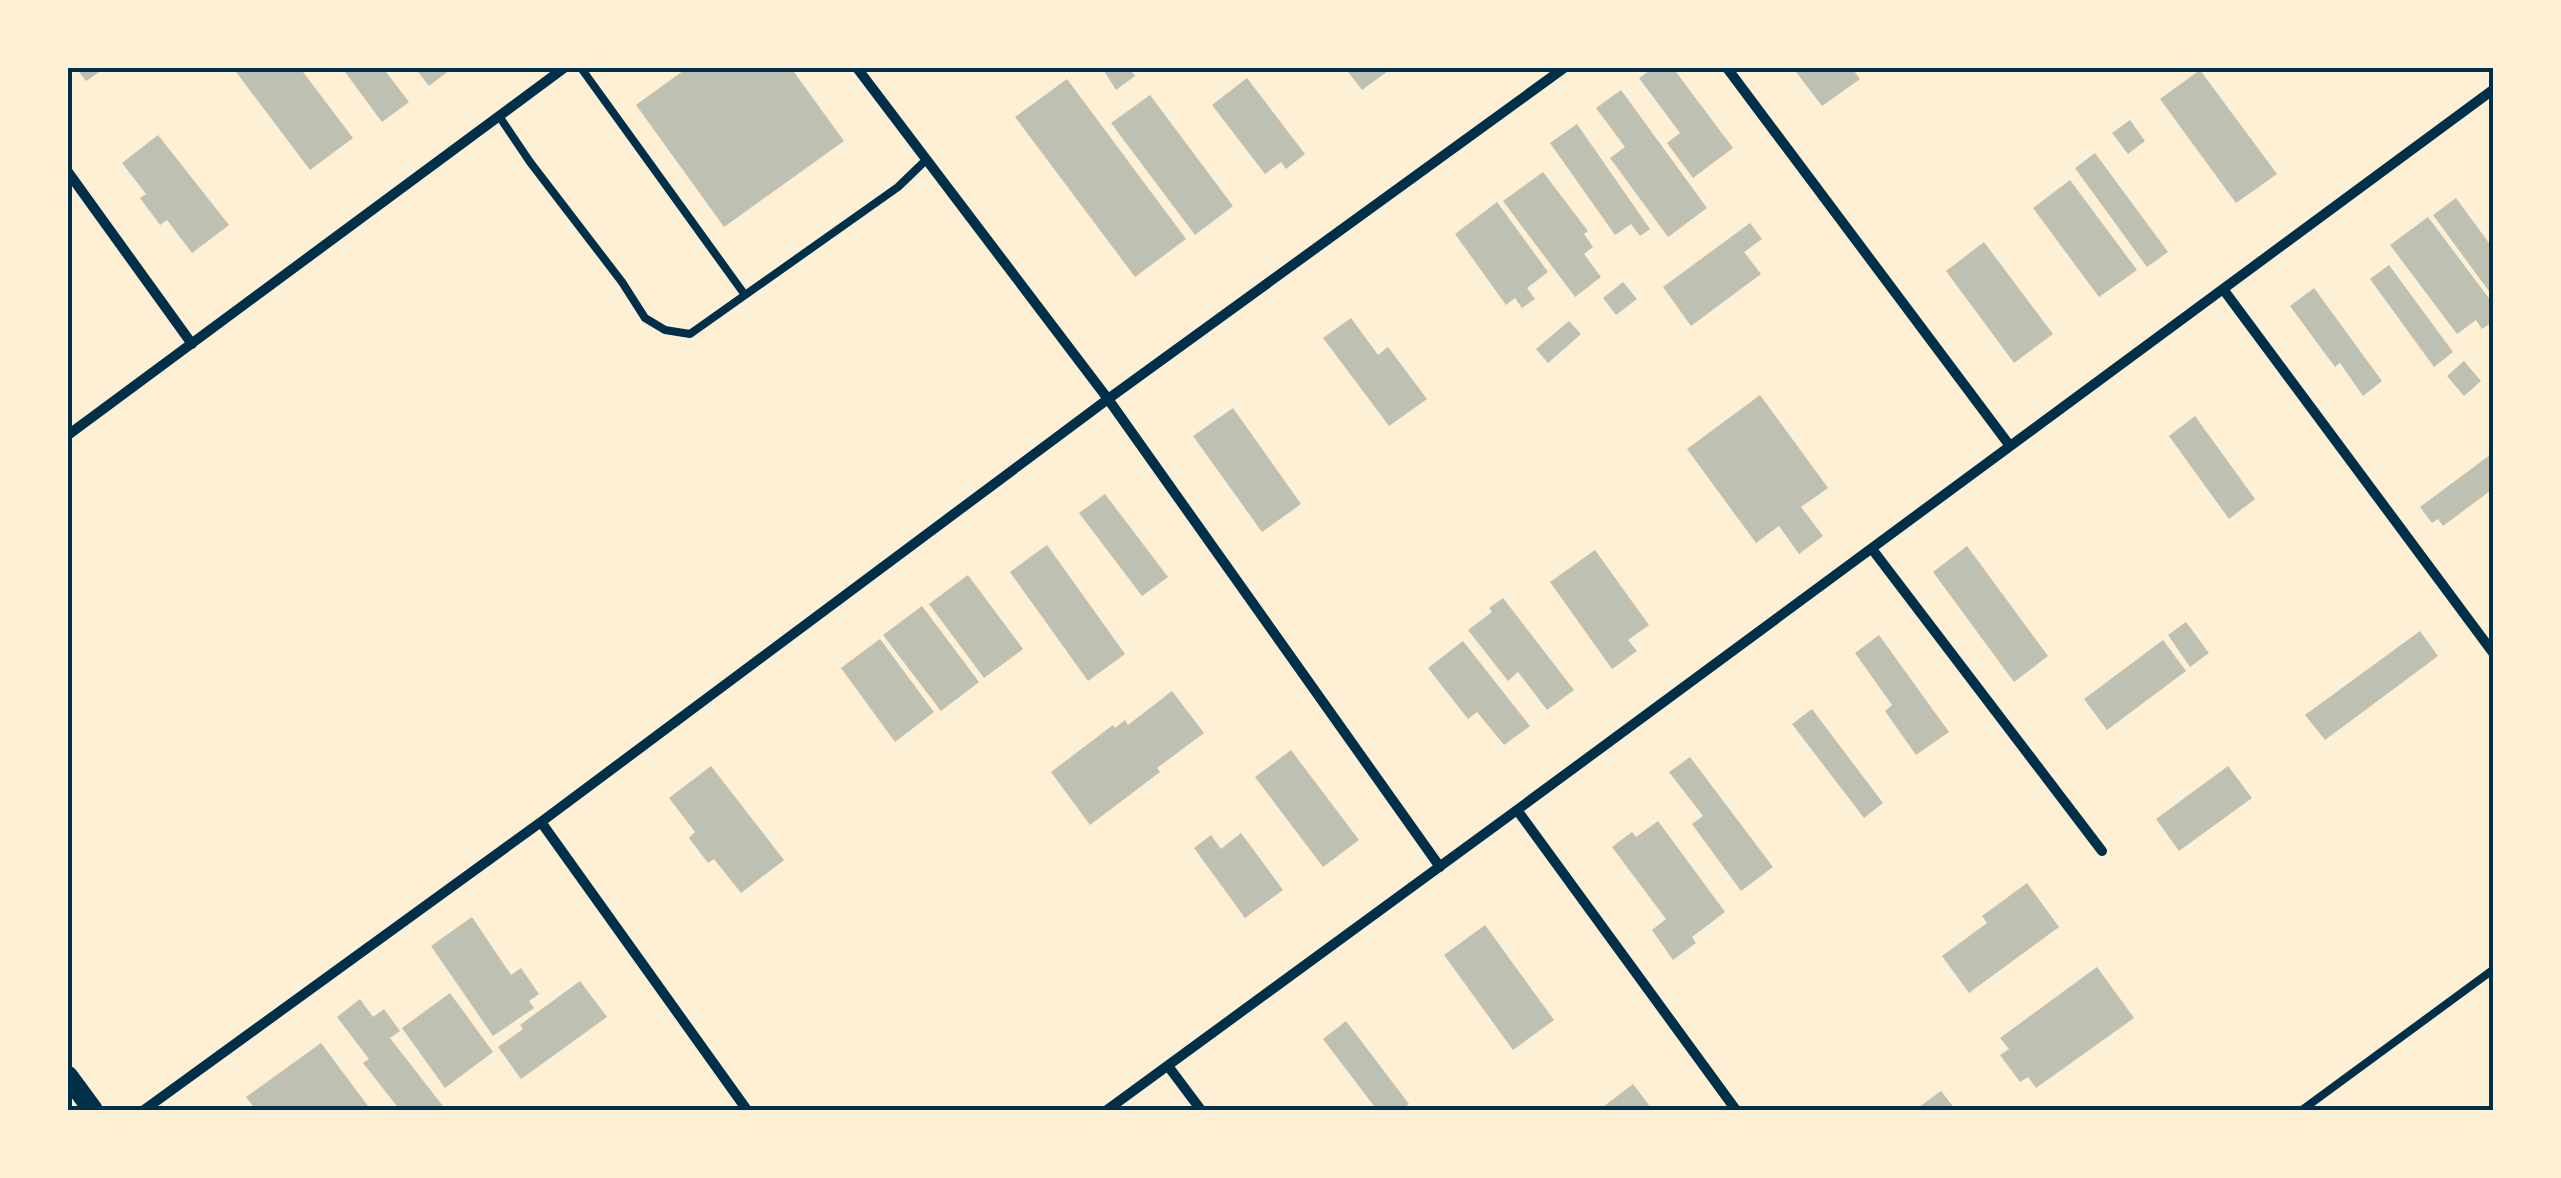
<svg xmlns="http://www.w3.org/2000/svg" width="2561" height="1178" font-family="Georgia,serif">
<rect width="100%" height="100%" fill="#fdf0d5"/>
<path fill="#bec0b2" d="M76,68h29l-19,13z
M233,68h67l53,70 -43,32z
M342,68h41l26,34 -27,20z
M415,68h33l2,2 -21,16z
M687,68h104l53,73 -120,86 -88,-122z
M1109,68h20l6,8 -19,14 -12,-19z
M1345,68h47l-30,22z
M1653,68h20l60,80 -40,30 -26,-35 13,-10 -41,-55z
M1793,68h59l8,11 -38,27z
M2200,70l77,104 -41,29 -76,-104z
M1247,78l58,76 -19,15 -5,-7 -16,12 -53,-69z
M1067,79l119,160 -51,38 -120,-160z
M1621,90l86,118 -39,29 -58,-79 15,-11 -29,-39z
M1150,95l83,111 -38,29 -84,-112z
M2130,120l15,21 -17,13 -16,-21z
M1577,124l73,105 -10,7 -9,-12 -16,11 -65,-92z
M158,135l71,90 -37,28 -25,-33 -7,5 -20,-27 6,-4 -24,-31z
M2095,153l73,99 -21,15 -72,-99z
M1543,172l45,59 -4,3 9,13 -9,7 17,23 -26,20 -72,-96z
M2070,180l67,90 -38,27 -66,-89z
M2456,198l33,45 5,-3v58l-61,-83z
M1497,202l51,70 -21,16 8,11 -13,9 -7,-10 -9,7 -51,-71z
M2428,217l66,88v16l-12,8 -6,-9 -19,14 -67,-89z
M1750,223l12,16 -18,13 17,22 -70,52 -28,-39z
M1984,242l69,92 -39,29 -68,-92z
M2389,265l64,87 -19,15 -64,-88z
M1623,282l14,17 -21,16 -13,-17z
M2314,288l68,93 -19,15 -23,-33 -5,4 -45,-61z
M1351,318l27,37 10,-8 39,52 -38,27 -66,-88z
M1569,321l12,13 -33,29 -12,-14z
M2464,361l17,20 -17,15 -17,-20z
M1760,395l68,93 -27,19 22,29 -24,18 -20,-28 -23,17 -69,-94z
M1233,408l68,96 -39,28 -69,-96z
M2195,416l60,83 -26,20 -60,-83z
M2494,452v36l-51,38 -5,-7 -6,4 -12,-16z
M1105,494l63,83 -26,19 -63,-83z
M1047,545l78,109 -37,27 -78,-109z
M1967,546l81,110 -34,26 -81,-110z
M1595,550l54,75 -21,15 9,11 -25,18 -62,-87z
M968,575l55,74 -39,29 -55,-74z
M1503,598l71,92 -27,20 -29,-38 -10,9 -40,-51 24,-18 -3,-4z
M922,606l57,76 -38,29 -58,-76z
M2186,622l23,31 -19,14 -22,-32z
M2420,631l18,25 -113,84 -20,-25z
M1879,635l70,97 -33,23 -31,-44 7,-6 -37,-52z
M880,639l54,73 -39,30 -54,-74z
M2163,640l23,31 -79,59 -23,-31z
M1463,641l67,85 -26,19 -27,-33 -9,7 -40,-51z
M1172,691l32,42 -47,35 3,4 -70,53 -39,-53 62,-47 2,3 10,-8 3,5z
M1812,709l71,94 -19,15 -72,-94z
M1291,750l68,90 -36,27 -68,-90z
M1690,757l83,110 -32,24 -49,-67 11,-8 -34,-44z
M711,766l73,94 -43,33 -27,-34 -6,4 -19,-25 6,-6 -26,-34z
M2228,766l24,32 -73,53 -23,-32z
M1658,821l67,91 -33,25 4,6 -23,17 -21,-30 14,-11 -54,-72 20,-15 4,5z
M1241,833l42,57 -38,28 -51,-70 17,-13 10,14z
M2027,883l32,44 -90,66 -27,-37 45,-33 -5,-7z
M472,917l39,58 10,-7 18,26 -10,7 5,7 -41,28 -62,-90z
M1485,925l69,95 -41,30 -69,-95z
M2097,967l37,51 -98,70 -8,-11 -8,5 -20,-27 9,-6 -9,-11z
M580,981l27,36 -86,62 -23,-32 25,-18 -3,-4z
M450,993l43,59 -48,36 -43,-60z
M360,999l13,18 11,-8 16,22 -10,7 56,72h-46l-37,-47 6,-4 -32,-42z
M1346,1021l63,83 -8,6h-24l-54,-71z
M321,1043l50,67h-115l-10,-13z
M1633,1084l16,21 -7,5h-43z
M1941,1091l15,19h-41z"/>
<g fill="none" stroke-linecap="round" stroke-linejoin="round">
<path stroke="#003049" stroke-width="8" d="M581,68l164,227
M499,116l31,46 92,120 23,36 20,12 25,4 208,-147 28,-27
M2302,1110l192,-141"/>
<path stroke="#003049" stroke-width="10" d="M857,68l251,331 332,468
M1727,68l283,378
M68,172l124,172
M2223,289l271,365
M68,435l496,-367
M1872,549l230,302
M1517,810l219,300
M541,822l206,288
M1168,1066l33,44
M144,1110l397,-288 567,-423 456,-331
M1107,1110l410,-300 977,-721"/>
<path stroke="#003049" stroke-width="20" d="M68,1076l25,34"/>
</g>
<rect width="2561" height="1178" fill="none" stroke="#fdf0d5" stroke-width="140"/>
<rect x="70" y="70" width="2421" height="1038" fill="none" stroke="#003049" stroke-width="4"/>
</svg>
